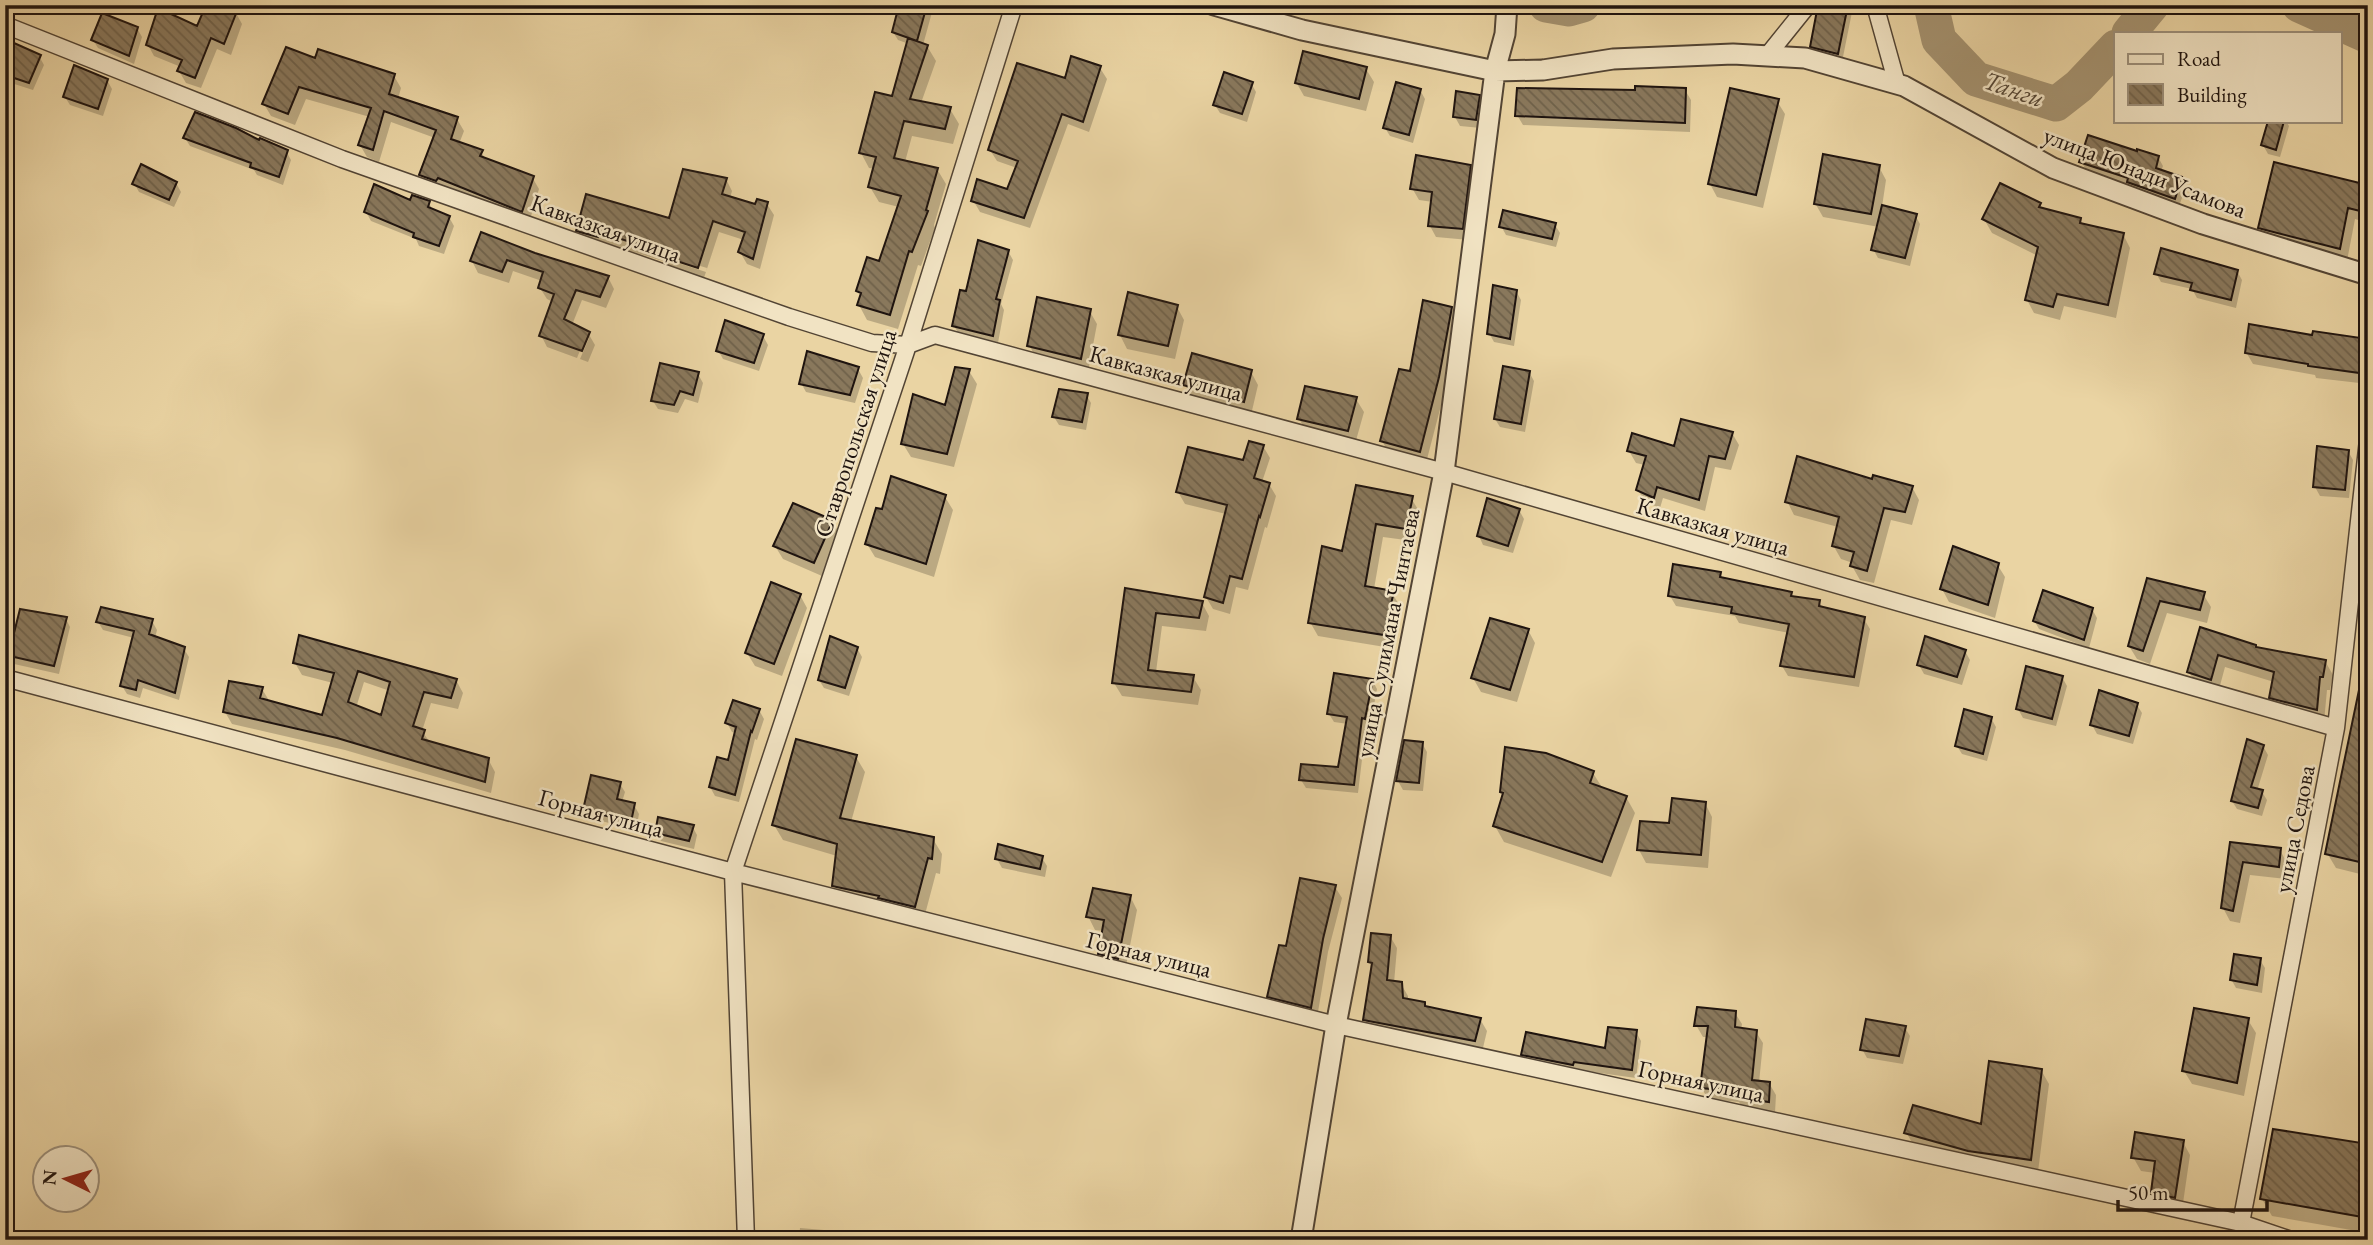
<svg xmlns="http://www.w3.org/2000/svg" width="2373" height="1245" font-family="'EB Garamond',serif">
<defs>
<pattern id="building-back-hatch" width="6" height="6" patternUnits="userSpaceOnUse" patternTransform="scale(1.75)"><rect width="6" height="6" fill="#89785c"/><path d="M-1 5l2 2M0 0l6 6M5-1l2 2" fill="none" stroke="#6f614a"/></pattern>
</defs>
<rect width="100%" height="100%" fill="#ead4a3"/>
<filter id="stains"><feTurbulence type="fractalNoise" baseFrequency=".00286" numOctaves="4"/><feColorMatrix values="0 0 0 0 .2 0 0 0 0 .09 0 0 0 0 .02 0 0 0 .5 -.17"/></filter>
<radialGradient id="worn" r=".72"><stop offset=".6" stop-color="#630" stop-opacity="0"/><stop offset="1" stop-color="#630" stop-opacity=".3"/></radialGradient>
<path fill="#0003" fill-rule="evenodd" d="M901,5h33l-11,40 4,1 9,15 -15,42 29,6 9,15 -6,20 -41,-8 -7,26 32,7 9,15 -12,41 1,3 -14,38 -3,-1 -20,64 -31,-9 -8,-15 3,-8 -4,-7 22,-26 19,-57 -20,-5 -9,-15 5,-18 -6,-1 -8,-15 33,-55 15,-54 -11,-4 -5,-8z
M1820,5h28l4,7 -10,50 -26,-7 -5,-9z
M236,13l6,11 -11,31 -14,-6 -16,39 -15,-5 -7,-12 2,-4 -27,-11 -6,-11 50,-17z
M137,28l5,9 -8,27 -36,-16 -5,-8z
M5,41l34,15 5,9 -11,25 -28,-9z
M316,60l78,16 7,12 -3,11 59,20 7,12 -5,13 22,8 6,9 45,16 7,12 -10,34 -101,-36 -7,-12 14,-37 -44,-16 -12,40 -12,-5 -7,-12 10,-28 -64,-18 -11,26 -24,-9 -7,-12z
M1100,68l7,11 -18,53 -21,-8 -38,104 -50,-16 -7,-12 35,-8 9,-24 -20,-7 -7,-11 76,-70z
M1366,69l8,13 -8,29 -62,-15 -8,-14z
M107,80l5,9 -9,27 -33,-11 -5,-8z
M1251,83l5,9 -9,30 -27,-9 -5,-8z
M1420,90l5,9 -12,44 -23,-7 -5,-8z
M1685,90l6,10 -1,32 -167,-7 -6,-10 120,-23z
M1479,97l4,8 -2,23 -21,-2 -5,-9z
M1777,101l8,13 -22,94 -46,-11 -7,-13z
M2270,121h16l3,5 -9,31 -12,-3 -5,-9z
M185,138l75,5 26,8 5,9 -8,25 -26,-10 -3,-5 -64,-24z
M2138,153l20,4 5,9 -2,6 20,6 5,9 -7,19 -46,-15 -3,-6 -44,-15 -5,-9z
M1470,167l6,12 -7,61 -33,-3 -6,-11 3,-24 -14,-2 -7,-12z
M1879,167l7,13 -4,27 33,8 5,9 -10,42 -32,-8 -5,-9 6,-22 -56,-10 -8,-14z
M2362,170l6,2v51l-13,-4 -8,42 -80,-20 -7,-13 99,-43z
M726,179l6,12 -2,7 26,8 11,-2 7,11 -14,54 -13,-5 -7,-12 4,-12 -25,-8 -15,46 -38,-12 -3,-5 -58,-18 -1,4 -19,-5 -7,-12 92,-10zM660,254l47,14 -1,4 -46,-15z
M134,183h42l5,9 -7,15 -35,-15z
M411,202l18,1 4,8 16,6 5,9 -10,28 -25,-8 -3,-7 -45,-18 -5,-9z
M2040,204l3,6 37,10 3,5 40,9 7,14 -14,70 -52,-12 -4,14 -26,-7 -7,-13 11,-44 -46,-23 -8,-14z
M1555,225l5,8 -4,14 -50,-12 -5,-9z
M1008,251l5,9 -12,44 3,6 -6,33 -39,-9 -5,-8 13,-33z
M534,255l74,22 6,12 -8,19 -24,-8 -10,25 16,8 7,12 -7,17 -8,-3 9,-21h-4l-8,20 -30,-11 -6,-12 12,-33 -6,-3 -7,-11 2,-7 -29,-10 -4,12 -31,-10 -6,-12z
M2237,271l5,9 -6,28 -39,-10 -5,-9 -31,-7 -5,-9z
M1516,291l5,9 -7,46 -20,-4 -5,-9z
M1177,307l7,13 -9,39 -48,-10 -7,-14z
M1451,308l7,12 -13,70 -19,73 -37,-10 -7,-12 29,-68z
M1089,310l8,14 -9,48 -51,-13 -8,-14z
M763,336l5,9 -9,26 -36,-12 -5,-9z
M2368,341v43l-52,-6 -1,-3 -62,-11 -7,-12z
M858,369l5,9 -8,25 -49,-11 -5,-9z
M969,371l8,13 -23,83 -43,-10 -8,-13 43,-36z
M1251,372l7,13 -7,30 -58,-17 -8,-13z
M1529,372l5,9 -9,51 -25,-5 -5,-8z
M698,374l5,9 -5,20 -13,-4 -7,14 -20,-4 -5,-8z
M1086,394l5,9 -5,27 -27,-5 -5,-8z
M1356,399l8,13 -9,32 -48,-12 -8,-13z
M1732,433l7,12 -8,25 -16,-3 -10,44 -42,-13 -3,10 -15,-6 -7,-12 7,-25 -9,-2 -7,-12 46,-3z
M1263,446l7,12 -8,24 7,2 7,12 -9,32 -2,-1 -17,63 -12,-3 -6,27 -17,-5 -7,-12 20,-83 -41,-10 -7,-12 66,-29z
M2348,451l5,9 -4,38 -29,-2 -5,-9z
M1873,481l39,6 7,13 -7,25 -21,-5 -17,63 -14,-3 -8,-14 1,-3 -12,-4 -8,-14 5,-18 -44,-12 -7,-14z
M1357,487l54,11 8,13 -6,30 -30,-4 -9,52 18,4 8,13 -9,42 -73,-12 -8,-14 34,-69z
M945,497l8,13 -19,67 -59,-20 -8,-13 16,-32z
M1519,510l5,9 -11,34 -30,-8 -4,-9z
M832,521l8,13 -18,42 -39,-17 -8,-13z
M1997,564l8,13 -10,41 -46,-16 -7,-13z
M1720,574l3,5 67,15 3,4 26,4 4,6 41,11 6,10 -11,58 -71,-11 -6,-10 7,-33 -50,-10 -4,-7 -59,-10 -6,-10z
M2148,581l55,13 8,13 -4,16 -40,-10 -17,51 -13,-5 -8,-13z
M1127,590l75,13 7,13 -3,15 -44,-5 -6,46 37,5 8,13 -3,15 -76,-9 -8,-13z
M800,595l7,13 -25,68 -27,-10 -8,-13z
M2092,609l5,9 -8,30 -50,-19 -5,-9z
M66,619l4,8 -11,47 -54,-12v-25l10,2z
M152,621l5,9 -2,8 29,11 5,8 -10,43 -36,-12 -3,10 -13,-4 -5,-8 12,-48 -31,-8 -5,-8z
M2201,629l56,20 68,12 8,14 -3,15h-3l-3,32 -46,-11 -8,-14 4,-15 -49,-15 -7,26 -21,-8 -8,-13z
M1528,630l7,13 -18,59 -36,-10 -8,-14z
M2368,637v239l-32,-8 -9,-15 40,-198z
M857,648l5,9 -13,39 -25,-8 -5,-8z
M1965,651l5,9 -8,25 -38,-11 -5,-9z
M295,663l161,17 7,13 -5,16 -27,-6 -9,28 9,13 57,15 7,13 -4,21 -146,-43 -113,-26 -7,-12 37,-23 8,13 53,15 10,-34 -31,-8zM364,682l26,9 -8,26 -26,-9z
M2062,677l5,9 -11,40 -33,-8 -5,-9z
M1372,680l5,9 -7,38 -4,-1 -8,67 -52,-5 -5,-8 39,-11 8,-45 -14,-2 -5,-8z
M2137,705l5,8 -9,31 -36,-10 -5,-9z
M759,710l5,9 -7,21 -2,-1 -16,63 -24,-6 -5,-9 19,-25 7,-29 -4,-1 -5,-9z
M1991,718l5,9 -9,34 -25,-7 -5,-8z
M1422,743l5,9 -4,39 -20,-1 -5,-9z
M2263,746l5,9 -11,36 5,1 5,8 -5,16 -25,-7 -5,-8z
M856,757l9,15 -14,50 82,17 9,15 -2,20 -4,-1 -13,49 -80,-21 -9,-16 3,-29 -54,-16 -9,-15z
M1593,773l10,16 23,8 9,16 -24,64 -107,-35 -9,-16 9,-30 -2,-4z
M620,784l5,8 -3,10 12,3 5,9 -3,16 -46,-12 -5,-9z
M1705,803l7,14 -4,51 -62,-5 -7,-13 31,-25z
M692,826l5,9 -3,14 -33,-8 -5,-9z
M2232,844l48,6 7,13 -1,16 -36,-4 -10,48 -10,-2 -7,-13z
M1042,858l5,8 -2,11 -43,-9 -5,-9z
M1335,887l7,11 -14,54 -11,66 -41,-10 -7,-12 19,-48z
M1130,896l7,14 -12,61 -18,-4 -8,-14 5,-22 -9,-1 -7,-14z
M1390,936l7,12 -3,35 7,1 7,12v5l16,3 2,4 54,11 7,12 -5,21 -110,-21 -7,-11 8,-53 -3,-5z
M2260,960l5,8 -3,25 -26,-5 -5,-9z
M1735,1013l7,11 -1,6 15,2 7,11 -4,40h10l7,12 -1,18 -32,-5 -4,-6 -31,-3 -7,-12 7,-50h-5l-7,-12z
M2248,1020l8,13 -12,63 -52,-12 -8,-13z
M1905,1028l5,8 -7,28 -36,-6 -5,-9z
M1636,1032l5,9 -5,37 -58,-8v2l-50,-9 -5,-9 83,-4z
M2041,1070l8,14 -11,88 -124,-26 -8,-14 76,-6z
M2183,1142l7,13 -8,55 -22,-4 -7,-14 2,-19 -14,-2 -8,-14z
M2368,1146v87l-96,-17 -10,-17z
M800,1228l24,2 4,10h-29z"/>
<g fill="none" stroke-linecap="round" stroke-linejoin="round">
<path stroke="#a59371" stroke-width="35" d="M1546,5l23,4 14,-4
M1931,5l8,35 37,39 80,25 23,-18 37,-39
M2299,5l69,31
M2129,33l23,-28"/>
</g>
<path fill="url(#building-back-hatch)" stroke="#1f140f" stroke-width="2" fill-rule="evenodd" d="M206,5h16l15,6 -13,33 -13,-6 -16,40 -18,-7 5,-11 -36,-15 12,-37 39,18z
M899,5h28l-10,36 -25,-9z
M1818,5h30l-10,49 -28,-7z
M102,13l36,14 -9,29 -38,-16z
M908,38l20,7 -18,54 41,8 -6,22 -41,-8 -10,37 44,10 -12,42 2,1 -16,41 -3,-1 -19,64 -33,-10 4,-12 -5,-2 11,-34 12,4 22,-65 -33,-9 8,-30 -17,-4 16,-61 17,4z
M5,39l36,16 -12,28 -24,-8z
M286,47l29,11 3,-9 77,25 -6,20 69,23 -7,22 32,11 -3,6 54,20 -12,36 -84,-34 -2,3 -17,-6 17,-45 -52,-19 -11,39 -15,-5 13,-37 -72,-21 -11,27 -26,-10z
M1303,51l64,16 -8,32 -64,-16z
M1071,56l30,10 -18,56 -21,-8 -38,104 -53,-17 6,-22 30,10 11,-28 -30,-11 29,-87 48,15z
M74,65l34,14 -10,30 -35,-12z
M1224,72l29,10 -11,32 -29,-9z
M1396,82l25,7 -12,46 -26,-7z
M1635,86l51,2 -1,35 -170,-7 2,-28 118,2z
M1730,88l49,11 -23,96 -48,-11z
M1456,91l24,4 -4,25 -23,-3z
M195,112l41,16 23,12 1,-2 28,12 -9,27 -29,-10 1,-4 -68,-25z
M2268,121h16l-8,29 -15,-5z
M2088,135l49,16v-2l22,7 -3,12 26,9 -7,22 -48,-17 1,-4 -49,-16z
M1823,154l57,11 -9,49 -57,-10z
M1416,155l55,10 -8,64 -35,-3 4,-34 -22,-3z
M2274,162l94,23v28l-20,-5 -8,41 -82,-21z
M141,164l36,18 -8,18 -37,-16z
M683,169l44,9 -5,16 33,10 2,-5 11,3 -15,57 -15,-7 7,-20 -32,-11 -15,47 -40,-13 1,-4 -60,-19 -1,5 -22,-6 10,-37 83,24z
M2000,183l41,20 -2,4 42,11 -1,5 44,10 -16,72 -51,-11 -4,13 -28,-7 13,-53 -56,-28z
M374,184l36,16 2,-5 18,6 -2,6 22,9 -11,30 -26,-9 1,-4 -50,-21z
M1882,205l35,9 -12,44 -34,-8z
M1503,210l53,13 -4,16 -53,-12z
M481,232l54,21 74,23 -9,21 -24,-7 -12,29 26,13 -8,19 -43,-15 15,-42 -16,-6 5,-16 -36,-12 -5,12 -32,-11z
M978,240l31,10 -13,49 4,1 -7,36 -41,-10 8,-36 6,1z
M2161,248l77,22 -7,30 -41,-10 2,-7 -38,-9z
M1493,285l24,5 -7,49 -23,-5z
M1128,292l50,13 -10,41 -50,-11z
M1037,297l54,12 -10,50 -54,-13z
M1423,300l29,7 -13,70 -19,75 -40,-11 19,-72 11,2z
M725,320l39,14 -10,29 -38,-12z
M2249,324l63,11 1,-4 55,8 -1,35 -59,-8v-2l-63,-11z
M807,351l52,16 -9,28 -51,-11z
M1192,353l60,17 -8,32 -61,-17z
M660,363l39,9 -6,23 -13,-4 -6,14 -23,-4z
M1503,366l27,5 -9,53 -27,-5z
M955,367l15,2 -23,85 -46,-10 12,-50 32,11z
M1305,386l52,11 -9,34 -51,-12z
M1059,389l29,4 -6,29 -30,-5z
M1681,419l52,13 -8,27 -16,-3 -10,44 -42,-13 -3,11 -18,-8 10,-34 -19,-5 5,-18 42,13z
M1249,441l15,4 -10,33 16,5 -10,34 -1,-1 -17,63 -12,-3 -7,27 -19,-6 23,-92 -51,-13 12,-45 55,13z
M2317,446l32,4 -4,40 -32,-3z
M1797,456l75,23 1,-4 40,11 -8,26 -21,-4 -17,63 -17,-5 4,-14 -22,-6 7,-29 -54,-15z
M891,476l55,19 -20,69 -61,-20 11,-36 6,1z
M1356,485l57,11 -7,33 -30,-5 -11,62 29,5 -10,44 -76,-12 14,-77 20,5z
M1487,498l33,11 -12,37 -31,-10z
M793,503l40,17 -19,43 -41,-17z
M1953,546l46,17 -11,42 -48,-16z
M1673,564l48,8 -1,5 72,15 -1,4 29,4 -1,6 46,11 -11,60 -74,-11 9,-42 -58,-11 1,-6 -64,-11z
M2147,578l58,14 -5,18 -40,-9 -17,50 -15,-5z
M771,582l30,12 -27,70 -29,-11z
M1125,588l78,13 -4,17 -43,-5 -8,57 46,5 -3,17 -79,-9z
M2043,590l50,18 -9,32 -51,-19z
M101,607l52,12 -4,15 36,13 -10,46 -37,-13 -2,10 -16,-4 14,-55 -38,-9z
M20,609l47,8 -13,49 -49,-11v-20l8,2z
M1490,618l39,11 -19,61 -39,-12z
M2200,627l56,18v2l70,13 -3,17h-3l-3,33 -48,-12 5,-26 -56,-17 -7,25 -24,-8z
M299,635l158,44 -6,19 -27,-6 -11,34 12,4 -3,9 67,19 -4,24 -148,-44 -114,-26 6,-31 34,6 -3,11 62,17 12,-42 -41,-10zM358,671l32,11 -9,33 -33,-13z
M830,636l28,11 -13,41 -27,-8z
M1925,636l41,14 -9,27 -40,-12z
M2026,666l37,10 -11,43 -36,-10z
M1334,673l39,6 -8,40 -3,-1 -8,67 -55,-5 2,-16 37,3 9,-50 -20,-3z
M2360,685l8,1v178l-43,-10z
M2099,690l39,13 -9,33 -39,-11z
M733,700l27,9 -8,23 -1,-1 -16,64 -26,-8 8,-30 11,3 8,-33 -11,-4z
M1964,709l28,8 -9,37 -28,-8z
M796,739l61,16 -17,63 94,19 -2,22 -4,-1 -13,49 -37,-9 1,-2 -47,-10 5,-42 -65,-19z
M2247,739l17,6 -13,42 12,3 -5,18 -27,-7z
M1404,740l19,2 -4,41 -23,-2z
M1505,747l41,6 48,18 -4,12 37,13 -25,66 -109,-36 10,-33 -3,-1z
M591,775l30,7 -4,17 18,4 -4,19 -48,-12z
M1672,798l34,4 -5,53 -64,-5 3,-29 29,2z
M658,817l36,8 -5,16 -34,-8z
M2230,842l51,6 -2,19 -36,-5 -10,49 -12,-3z
M998,844l45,12 -3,13 -45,-10z
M1300,878l36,7 -13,54 -12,69 -44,-11 12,-52 7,1z
M1093,888l38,7 -13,64 -20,-5 6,-34 -18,-3z
M1371,933l20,2 -4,45 15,2 1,16 22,4v4l56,12 -6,23 -112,-21 9,-57 -4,-1z
M2234,954l27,4 -4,27 -27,-5z
M1697,1007l39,4 -1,16 22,3 -5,50 18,2 -1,20 -35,-5 1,-6 -35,-3 8,-62h-14z
M2194,1008l55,10 -12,65 -55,-12z
M1866,1019l40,7 -7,30 -39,-6z
M1608,1027l29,3 -5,40 -58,-8 -1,3 -52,-10 5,-23 79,16z
M1989,1061l53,8 -11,91 -63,-9 -64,-18 9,-28 68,19z
M2273,1129l95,15v74l-108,-19z
M2135,1132l49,8 -9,58 -24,-6 4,-31 -24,-3z"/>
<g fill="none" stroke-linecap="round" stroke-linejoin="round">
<defs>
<path id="minor" d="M1875,5l22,79
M5,25l337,134 447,158 83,26 36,2 27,-10 509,137 892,256
M1767,56l41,-51
M5,678l728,194 603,153 905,198 50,17
M2241,1223l95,-495 32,-288
M746,1240l-13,-368 175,-527 106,-340"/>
<path id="tertiary" d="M1214,5l88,25 193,41 48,-1 70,-11 120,-5 72,4 99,28 149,82 150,56 165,51
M1301,1240l35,-215 108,-553 51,-401 10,-37 2,-29"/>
</defs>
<use href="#minor" stroke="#524434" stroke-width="19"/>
<use href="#tertiary" stroke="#524434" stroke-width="23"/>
<use href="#minor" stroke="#f1e3c3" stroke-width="16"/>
<use href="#tertiary" stroke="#f1e3c3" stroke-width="19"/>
</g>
<g text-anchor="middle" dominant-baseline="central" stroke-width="5" stroke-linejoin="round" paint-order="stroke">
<g font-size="24" fill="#1f140f" stroke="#f1e3c3">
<text transform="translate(2145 172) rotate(21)">улица Юнади Усамова</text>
<text transform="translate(606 228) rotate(20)">Кавказкая улица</text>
<text transform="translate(1166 373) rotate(15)">Кавказкая улица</text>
<text transform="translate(855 433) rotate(-72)">Ставропольская улица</text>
<text transform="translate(1713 526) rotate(16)">Кавказкая улица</text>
<text transform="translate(1387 633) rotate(-79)">улица Сулимана Чинтаева</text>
<text transform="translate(601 813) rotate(15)">Горная улица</text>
<text transform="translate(2294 829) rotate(-79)">улица Седова</text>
<text transform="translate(1149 954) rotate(14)">Горная улица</text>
<text transform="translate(1701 1081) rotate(12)">Горная улица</text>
</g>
<g font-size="26" font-style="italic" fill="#554736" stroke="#f1e3c3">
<text transform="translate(2014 89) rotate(19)">Танги</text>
</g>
</g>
<rect width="2373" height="1245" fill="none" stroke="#ead4a3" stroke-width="28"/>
<rect x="7" y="7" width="2359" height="1231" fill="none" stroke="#1f140f" stroke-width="3.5"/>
<rect x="14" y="14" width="2345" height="1217" fill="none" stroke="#1f140f" stroke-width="2"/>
<rect x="2114" y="32" width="228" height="91" fill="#f1e3c3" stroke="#9d907b" stroke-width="2"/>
<rect x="2128" y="54" width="35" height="10" fill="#f1e3c3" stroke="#9d907b" stroke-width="2"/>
<text x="2177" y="66" font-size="21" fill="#1f140f">Road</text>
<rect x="2128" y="84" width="35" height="21" fill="url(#building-back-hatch)" stroke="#9d907b" stroke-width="2"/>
<text x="2177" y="102" font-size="21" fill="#1f140f">Building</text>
<g transform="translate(66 1179) rotate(275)"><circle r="33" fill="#f1e3c3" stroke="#9d907b" stroke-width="2"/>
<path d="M0-5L12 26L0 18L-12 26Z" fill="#8f2418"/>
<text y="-10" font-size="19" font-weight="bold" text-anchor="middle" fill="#1f140f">N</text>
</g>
<path d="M2118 1200v10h149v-10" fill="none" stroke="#1f140f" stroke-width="3.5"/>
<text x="2128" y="1200" font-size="21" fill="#1f140f" stroke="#f1e3c3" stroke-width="5" paint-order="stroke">50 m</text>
<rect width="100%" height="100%" filter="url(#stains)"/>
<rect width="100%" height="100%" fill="url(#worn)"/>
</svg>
